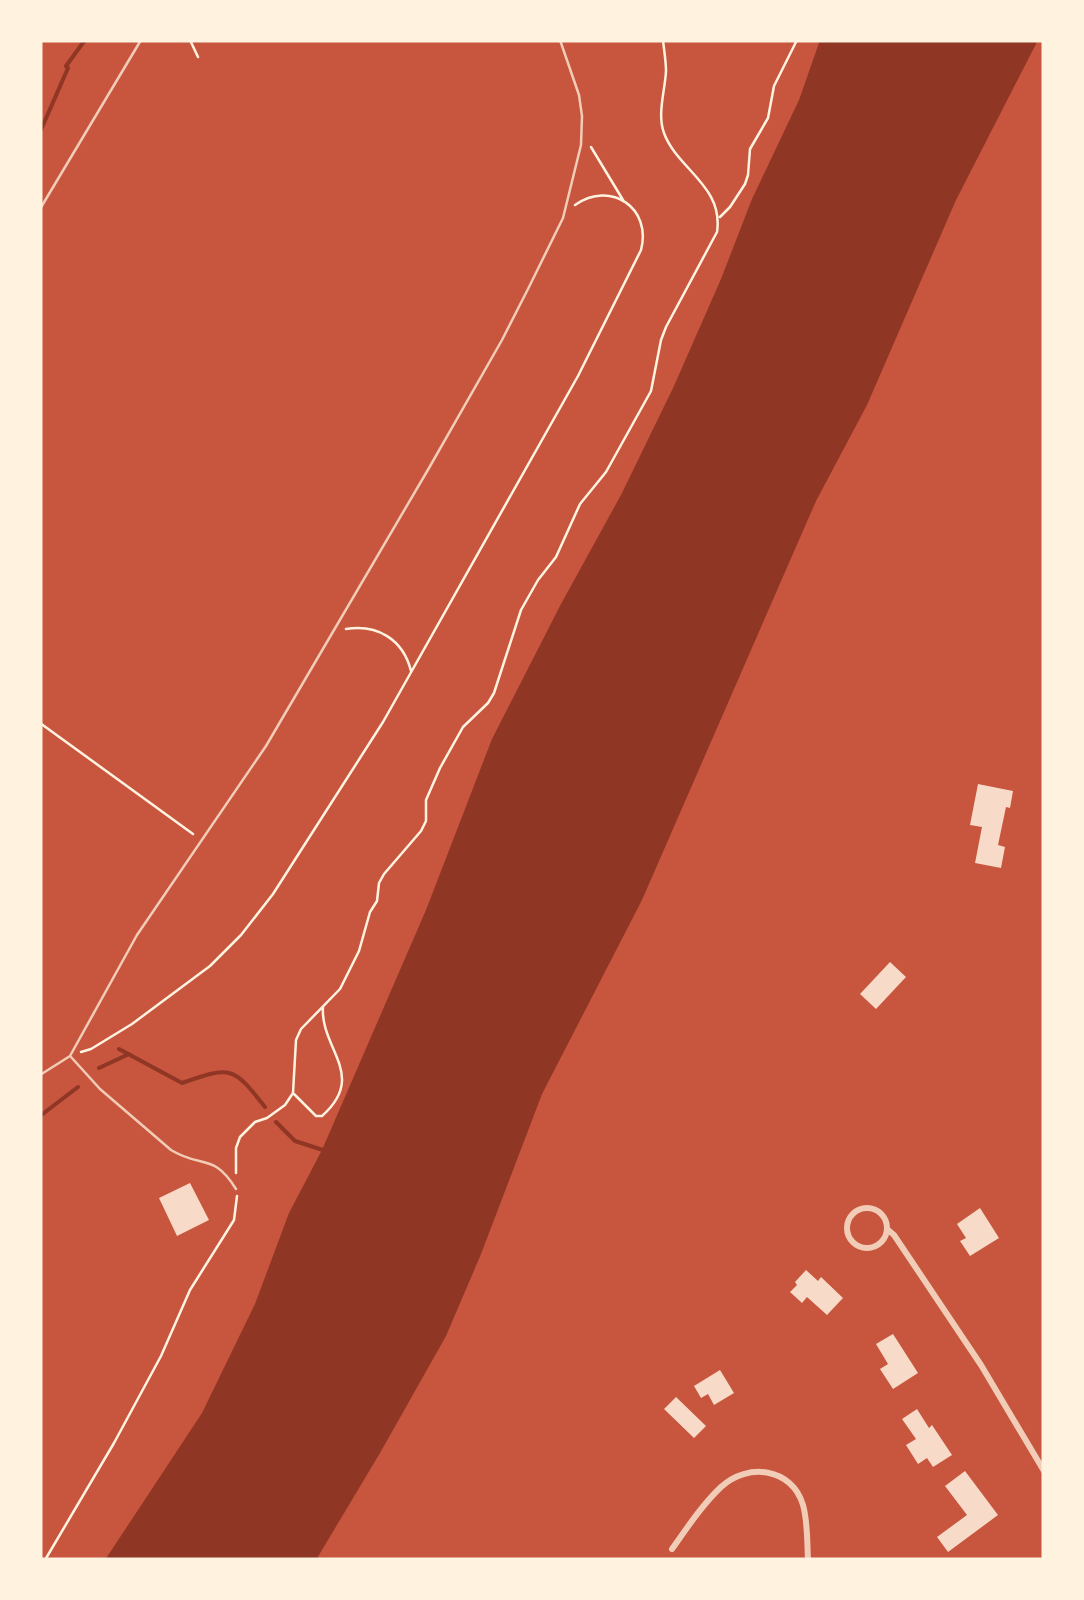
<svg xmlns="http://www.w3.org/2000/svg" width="1084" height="1600" font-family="Inter,sans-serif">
<rect width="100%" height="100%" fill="#c8553d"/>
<path fill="#8f3625" d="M820,40h218l-82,160 -89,205 -51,96 -174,399 -100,194 -61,160 -35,82 -66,117 -64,107h-211l97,-147 53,-109 34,-91 33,-63 104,-240 66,-171 69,-135 60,-109 53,-109 47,-107 31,-80 47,-99z"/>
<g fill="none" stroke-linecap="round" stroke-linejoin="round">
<path stroke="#8f3625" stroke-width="4" d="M40,132l28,-64 -2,-2 19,-26
M119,1049l63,34c49,-17 51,-17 83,24
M99,1068l30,-14
M40,1116l38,-29
M276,1122l19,19 28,9"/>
</g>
<path fill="#f7dbc8" d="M978,784l35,7 -3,17 -4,-1 -8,38 7,2 -4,21 -26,-5 7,-36 -12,-2z
M890,962l16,15 -30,32 -16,-15z
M190,1183l19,37 -32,16 -18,-38z
M980,1208l19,30 -29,18 -10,-15 6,-3 -9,-14z
M806,1270l12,11 3,-4 22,21 -16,17 -20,-18 -5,6 -12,-11 7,-7 -2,-3z
M893,1334l25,39 -25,16 -13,-20 8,-5 -12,-20z
M720,1370l14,23 -20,12 -6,-11 -7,4 -7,-12z
M676,1397l30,29 -12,12 -30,-29z
M917,1409l12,19 3,-3 20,30 -19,12 -6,-9 -9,6 -12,-19 10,-6 -14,-20z
M965,1471l33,44 -50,37 -11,-15 30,-22 -22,-29z"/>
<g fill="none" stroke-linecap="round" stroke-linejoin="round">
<path stroke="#fff3e0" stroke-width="2.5" d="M190,40l8,17
M591,147l32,53
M720,217l10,-10 15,-23 3,-9 2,-26 18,-31 6,-32 23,-46
M346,629c31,-5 57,10 65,42
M40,723l153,111
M81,1052l10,-3 41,-25 78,-58 31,-31 32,-41 110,-172 195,-346 63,-126c11,-42 -30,-70 -66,-45
M294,1094l22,22h6c46,-41 -2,-67 1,-109
M236,1173v-25l4,-11 15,-15 12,-4 18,-13 8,-12 3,-53 5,-11 39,-40 19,-38 11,-39 7,-11 2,-18 5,-9 37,-43 5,-10v-21l14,-32 23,-41 25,-24 6,-10 27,-83 17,-30 18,-23 24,-53 26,-32 45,-81 10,-51 5,-13 51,-95c7,-46 -40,-63 -53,-99 -7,-19 1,-42 2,-62 0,-10 -2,-21 -3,-31
M45,1560l69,-117 47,-87 29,-66 44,-70 3,-24"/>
<path stroke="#f1ccb7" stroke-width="2.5" d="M40,209l101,-169
M71,1057l29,32 71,61c31,19 42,2 65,39
M40,1075l30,-19 67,-121 129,-189 163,-278 73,-128 27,-53 34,-69 18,-73 1,-29 -3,-21 -19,-55"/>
<path stroke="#f1ccb7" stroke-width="6" d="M847 1228a20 20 0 1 1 40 0a20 20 0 1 1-40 0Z
M887,1229l7,6 87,130 63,106
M672,1549c15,-21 30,-44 49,-62 27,-25 71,-19 82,18 5,18 4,37 5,55"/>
</g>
<rect width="1084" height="1600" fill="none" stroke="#fff3e0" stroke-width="85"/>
</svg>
